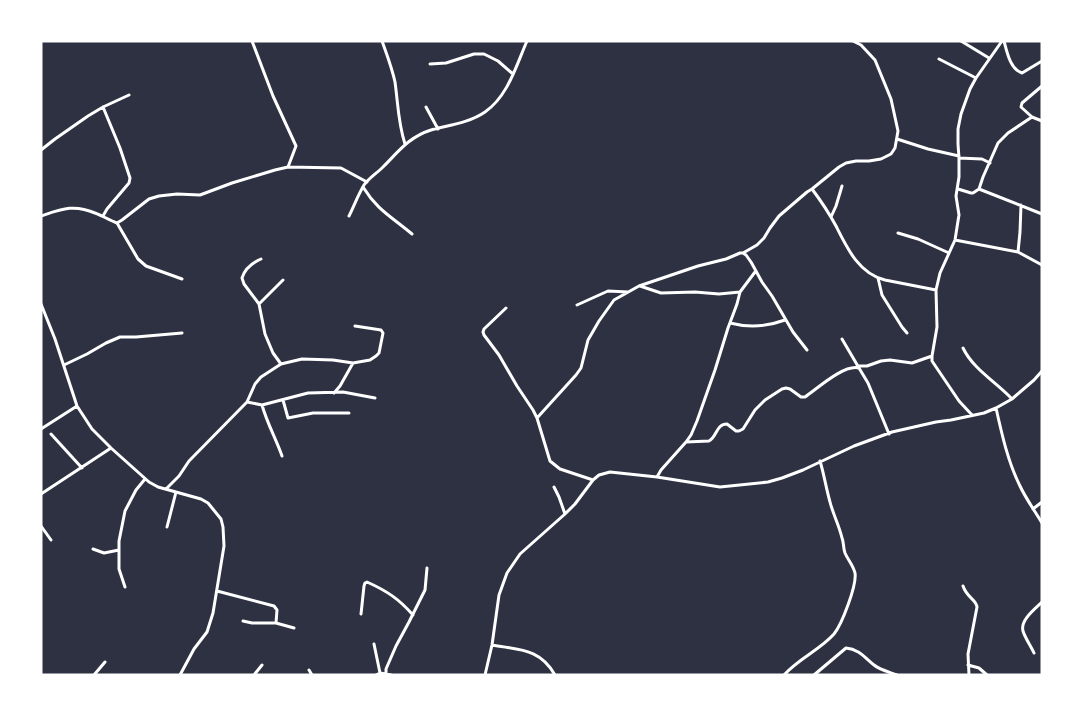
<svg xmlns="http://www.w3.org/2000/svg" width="1083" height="716" font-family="'Nunito Sans',sans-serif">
<rect width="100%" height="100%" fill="#2d3142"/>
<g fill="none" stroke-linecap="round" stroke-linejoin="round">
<path stroke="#fff" stroke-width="3" d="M252,41l21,55 23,50 -8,21
M382,41c5,14 10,27 13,41 3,21 3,41 10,62
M961,41l28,17
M1004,41c3,11 6,28 18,32l20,-12
M939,59l37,19
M430,64l16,-1 28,-9h10l14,7 15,13
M1042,86l-20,17 -1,4 11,10 10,4
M426,107l12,22
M897,139l31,10 31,7
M41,150l14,-11 33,-23 15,-9 26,-12
M959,158l23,1 8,4
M363,187c14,23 29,30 49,47
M812,189c9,12 17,24 24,37 11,22 23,48 49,54l51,10
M958,189l13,4h2l6,-4 63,25
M979,189l4,-12 15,-34 10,-10 24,-16
M41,216c21,-7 33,-12 54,-3 8,3 14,7 22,10l5,-3 27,-21 10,-3 18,-2 23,1 32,-12 43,-13 13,-3 53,1 26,14
M103,216l4,-7 22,-26 1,-5 -10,-30 -17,-41
M349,216c5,-10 9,-21 15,-31 5,-7 13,-12 19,-18 16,-16 26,-30 48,-37 18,-5 38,-7 54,-18 23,-16 31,-46 42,-71
M831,217l5,-11 6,-20
M117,223l21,36 8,7 36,13
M898,233l20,6 31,14
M955,240l63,12 24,13
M1018,252l2,-20 1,-27
M743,253l14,-8 7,-7 6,-10 9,-12 28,-24 5,-3 27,-22 7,-4 10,-2h13l12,-2 10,-5 4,-6 3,-17 -7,-32 -16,-39 -14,-15 -8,-4
M261,259c-9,4 -16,9 -19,19l2,6 15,20 6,30 8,19 8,11
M878,278l4,17 20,32 5,6
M640,286l21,7 34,-1 24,2 21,-2
M41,304l14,35 22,67 15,23 19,19 38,34 9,5 43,12 7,4 13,16 2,8 1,19 -11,67 -6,19 -13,17 -14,26
M259,304l24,-24
M577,305l31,-14 20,1
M506,308l-22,21 -1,3 1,3 15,20 18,31 16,24 4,8 13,43 10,8 33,11
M730,323c19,5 36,4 55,-3
M842,339l17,29
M963,348c10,21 33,34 49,51
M64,365l23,-11 19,-11 14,-6h16l46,-4
M858,366h9l14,-5 9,-1 22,3 20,-7
M334,393l6,-7 13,-23
M283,400l5,18 25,-5h36
M247,402l15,3 46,-12 35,-1 32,6
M262,405c5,18 14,34 20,51
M996,408c6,27 12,54 24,78 6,13 15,25 22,37
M972,415l-13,-14 -27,-40v-5l5,-29 -1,-37 4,-17 15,-33 3,-19 1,-6 -3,-19 3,-19v-19l-1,-14v-15l3,-15 9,-25 6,-11 26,-37
M537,418l39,-43 5,-7 7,-28 11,-19 15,-21 25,-14 59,-20 28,-7 14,-6h3l3,2 5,7 11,20 10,14 21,36 14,18
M41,429l36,-23
M51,434l31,34
M686,442l23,-1c8,-4 7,-17 18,-17l9,7h3l4,-2 12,-19 10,-10 17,-11 4,-1 4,1 11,8h4c13,-9 39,-33 54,-29l9,15 21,51
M657,477l4,-7 25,-28 5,-7 6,-14 18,-51 13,-42 9,-24 3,-12 15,-20
M554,487l5,10 6,17
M166,489l13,-13 10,-15 58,-59 8,-18 6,-7 20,-13 21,-5 31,1 20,3 17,-3 6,-4 3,-3 4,-20 -2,-3 -26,-4
M41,494l70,-46
M1033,509l9,-7
M41,526l10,14
M167,527l9,-35
M93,549l11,4 15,-3
M963,586c4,12 13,13 14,21l-9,47 1,21
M125,587l-6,-18v-28l6,-30 11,-21 9,-11
M217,591l57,15 3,4 -1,13
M361,614l3,-28 1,-3 2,-1c20,9 32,17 46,33
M243,621l9,2h24l18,5
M374,644l6,29
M492,645c27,5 48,3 63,30
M1034,653c-3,-7 -9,-15 -11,-22 -3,-11 12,-22 19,-29
M968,665l11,3 8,7
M309,670l3,5
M386,674v-5l10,-23 13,-24 16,-32 2,-22
M94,675l11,-13
M254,675l8,-10
M376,675l4,-2 11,2
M485,675l7,-30 7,-50 8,-22 13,-19 45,-40 10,-10 18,-24 6,-5 11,-3 47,5 63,10 48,-5 14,-4 21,-8 51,-24 38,-14 44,-10 15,-2 33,-7 12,-5 16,-9 22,-19 8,-9
M784,675c15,-17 36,-25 50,-41 8,-10 23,-49 21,-61 -2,-8 -7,-13 -10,-20 -2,-5 -1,-11 -3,-15 -3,-13 -9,-24 -12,-36 -4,-14 -6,-28 -10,-41
M814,675l32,-27c13,1 19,10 28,17 6,5 15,7 23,10"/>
</g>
<rect width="1083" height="716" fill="none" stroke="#ffffff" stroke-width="85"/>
</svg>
